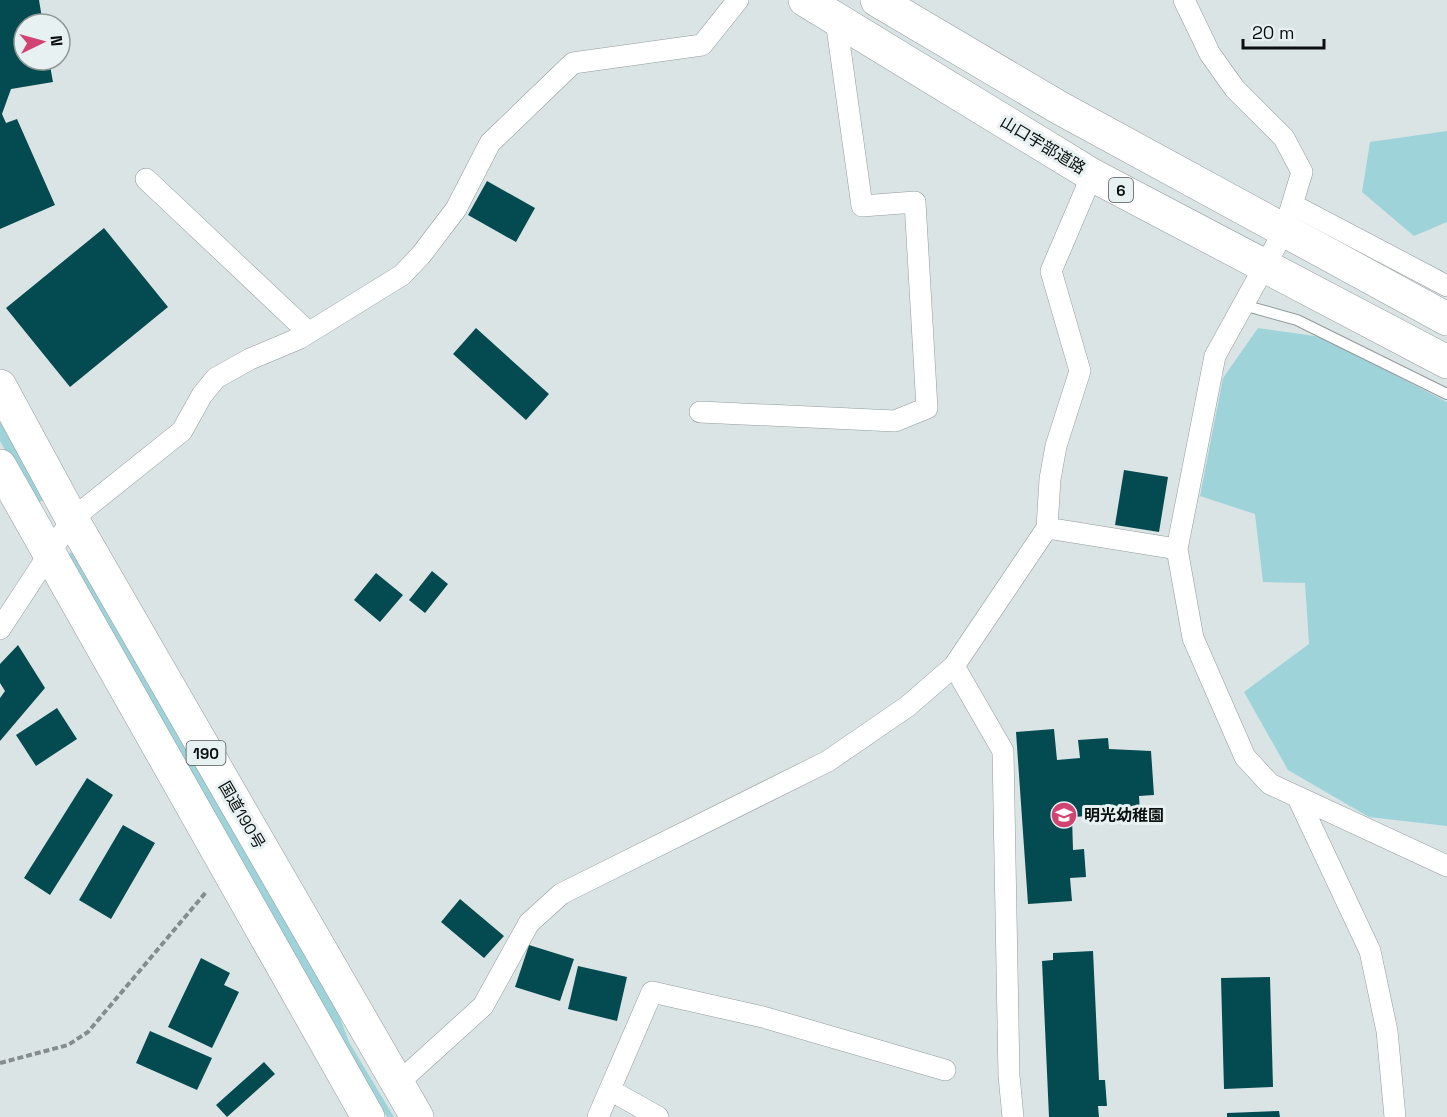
<svg xmlns="http://www.w3.org/2000/svg" width="1447" height="1117" font-family="'Space Grotesk','Noto Sans JP',sans-serif">
<rect width="100%" height="100%" fill="#dbe4e5"/>
<path fill="#9dd3d9" d="M1447,131v91l-33,14 -52,-44 8,-50z
M1258,328l64,9 125,65v424l-78,-9 -81,-47 -44,-78 65,-48 -4,-61 -42,-1 -8,-68 -55,-18 23,-118z
M0,417l47,81 -11,6 -36,-63z
M76,549l257,450 16,43 45,75h-7l-321,-561z"/>
<path fill="#044b51" d="M0,0h39l4,24h-19v36h25l4,22 -42,7 -9,25 4,9 11,-4 38,86 -55,24z
M487,181l48,27 -19,34 -48,-27z
M104,228l64,79 -98,80 -64,-79z
M476,328l73,66 -23,26 -73,-66z
M1124,470l44,7 -9,55 -44,-7z
M432,571l16,13 -23,29 -16,-13z
M376,573l27,22 -23,27 -26,-22z
M18,645l27,43 -45,53v-43l5,-7 -5,-8v-19z
M57,708l20,31 -41,27 -20,-31z
M1054,729l3,31 23,-2 -2,-18 30,-2 1,11 42,2 3,44 -15,1 1,17 -68,4 1,33 11,-1 2,28 -16,1 2,23 -44,3 -12,-172z
M87,778l26,17 -63,100 -26,-17z
M123,825l32,18 -44,76 -32,-19z
M460,899l44,37 -20,22 -43,-36z
M529,945l45,14 -14,42 -45,-14z
M1093,951l6,129h6l2,26h-9l1,11h-50l-7,-156 11,-1v-7z
M201,958l29,15 -6,12 15,7 -27,56 -44,-21z
M578,966l49,11 -10,44 -49,-12z
M1270,977l3,110 -49,2 -3,-111z
M150,1031l62,27 -15,32 -61,-27z
M264,1062l11,12 -48,43 -11,-12z
M1279,1111l1,6h-53v-4z"/>
<g fill="none" stroke-linecap="round" stroke-linejoin="round">
<defs>
<path id="lane" d="M1243,305l54,15 150,74"/>
<path id="street" d="M1184,0l26,54 25,35 49,49 18,34 -18,59 -69,125 -38,193 16,89 52,119 25,27 177,82
M146,179l162,153
M1293,205l154,81
M700,412l195,9 32,-13 -12,-206 -53,4 -26,-186
M1047,528l3,-49 6,-33 24,-75 -29,-100 41,-96
M0,629l72,-110 110,-88 20,-36 14,-17 34,-19 50,-21 102,-63 19,-20 35,-46 34,-66 83,-80 129,-18 36,-45
M954,666l49,85 6,325 4,41
M1298,798l72,153 17,80 8,86
M397,1084l86,-78 46,-83 32,-29 267,-133 80,-55 46,-40 93,-138 130,21
M610,1090l48,27
M598,1117l54,-125 111,25 182,53"/>
<path id="primary" d="M805,0l287,175 355,187
M877,0l181,107 389,212"/>
<path id="highway" d="M0,386l72,133 345,598
M0,466l368,651"/>
</defs>
<use href="#lane" stroke="#929b9c" stroke-width="12"/>
<use href="#street" stroke="#929b9c" stroke-width="22"/>
<use href="#primary" stroke="#929b9c" stroke-width="34"/>
<use href="#highway" stroke="#929b9c" stroke-width="34"/>
<path stroke="#858c8c" stroke-width="4" stroke-dasharray="6 3" stroke-linecap="butt" d="M0,1063l68,-18 20,-13 119,-141"/>
<use href="#lane" stroke="#fff" stroke-width="10"/>
<use href="#street" stroke="#fff" stroke-width="21"/>
<use href="#primary" stroke="#fff" stroke-width="33"/>
<use href="#highway" stroke="#fff" stroke-width="33"/>
</g>
<defs>
<symbol id="school-disc" viewBox="-11 -11 22 22"><circle r="9.5" fill="#d14472" stroke="#e8f1f2"/><path d="M0-5L7-2L0 1L-7-2ZM-4 1L0 2.5L4 1V4Q0 6-4 4Z" fill="#fff"/></symbol>
</defs>
<g fill-rule="evenodd">
<use href="#school-disc" x="1049" y="800" width="30" height="30"/>
</g>
<g text-anchor="middle" dominant-baseline="central" stroke-width="6" stroke-linejoin="round" paint-order="stroke">
<g fill="#e8f1f2" stroke="#4d5353" stroke-width="1.5">
<rect x="1109" y="178" width="24" height="24" rx="4.5"/>
<rect x="186.5" y="741" width="39" height="24" rx="4.5"/>
</g>
<g font-size="15" font-weight="bold" fill="#0b0f0f">
<text x="1121" y="190">6</text>
<text x="206" y="753">190</text>
</g>
<g font-size="16" fill="#0b0f0f" stroke="#e8f1f2">
<text transform="translate(1043 145) rotate(31)">山口宇部道路</text>
<text transform="translate(242 815) rotate(60)">国道190号</text>
</g>
<g font-size="16" font-weight="bold" fill="#0b0f0f" stroke="#e8f1f2" text-anchor="start">
<text x="1084" y="815">明光幼稚園</text>
</g>
</g>
<g transform="translate(42 42) rotate(85)"><circle r="28" fill="#e8f1f2" stroke="#909797" stroke-width="1.5"/>
<path d="M0-4.5L10 22L0 15L-10 22Z" fill="#d14472"/>
<text y="-9" font-size="16" font-weight="bold" text-anchor="middle" fill="#0b0f0f">N</text>
</g>
<path d="M1243 39v9h81v-9" fill="none" stroke="#0b0f0f" stroke-width="3"/>
<text x="1252" y="39" font-size="18" fill="#0b0f0f" stroke="#e8f1f2" stroke-width="4.5" paint-order="stroke">20 m</text>
</svg>
